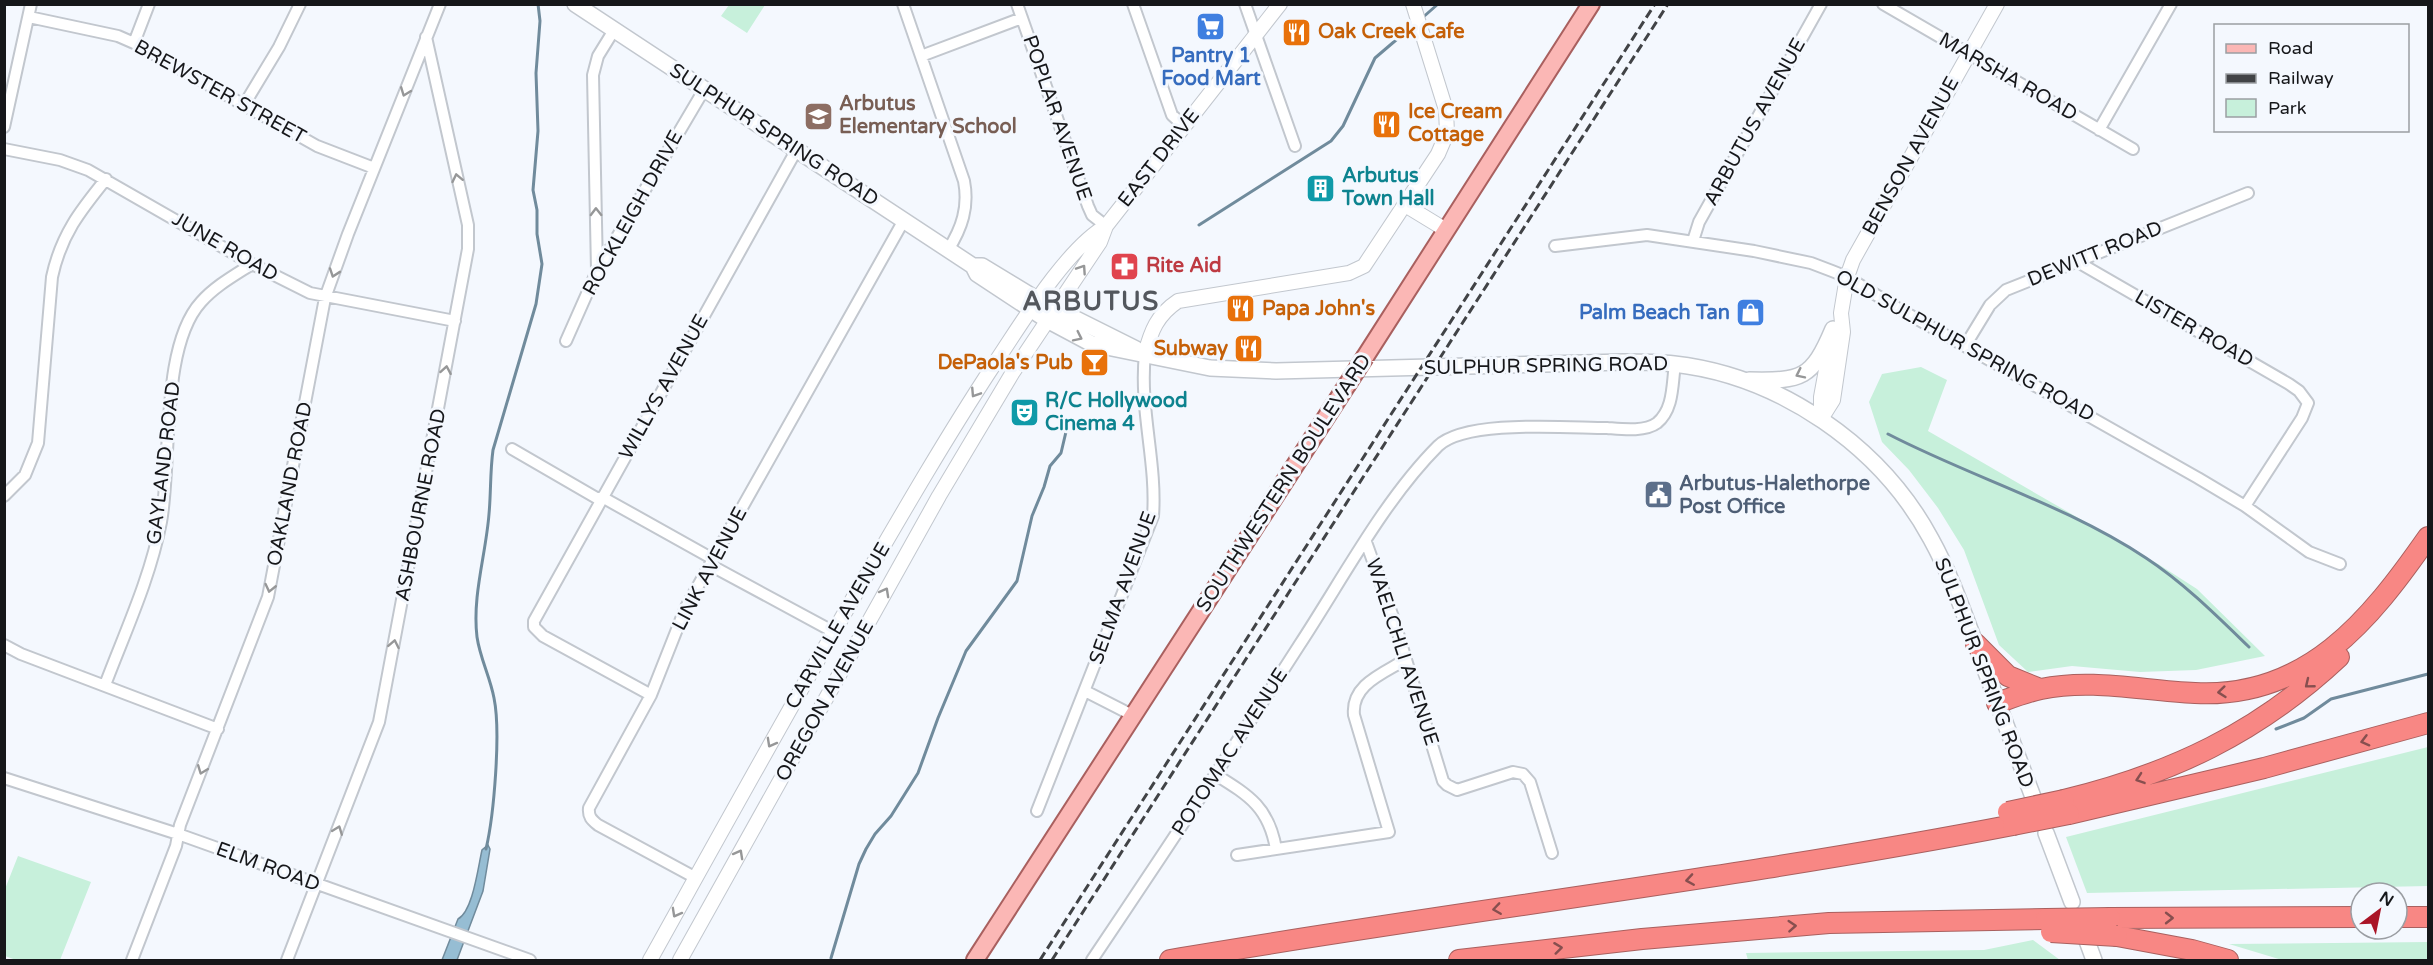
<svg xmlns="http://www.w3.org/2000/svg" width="2433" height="965" font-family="'Varela Round',sans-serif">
<rect width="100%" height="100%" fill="#f4f8fe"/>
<path fill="#c7f0db" d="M729,5v-1l36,1 -18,28 -26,-17z
M1921,367l26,13 -19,51 230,133 39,25 68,67 -69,14 -56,2 -68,-6 -44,6 -29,-27 -35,-95 -26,-42 -29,-38 -27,-28 -13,-40 13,-28z
M2428,747v139l-341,7 -21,-56z
M18,856l73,26 -31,78h-44l-11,-4v-67z
M2033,940l27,20h-312l-2,-7 238,-3z
M2428,942v18h-146l-53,-16z"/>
<path fill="#96bdd3" stroke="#708b9c" stroke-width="1.5" d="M488,845l2,4 -7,42 -26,69h-15l16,-41c15,-8 20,-52 24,-69z"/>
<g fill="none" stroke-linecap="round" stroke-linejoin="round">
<path stroke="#708b9c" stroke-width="3" d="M1421,19l17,-15
M1199,225l132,-84 12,-15 32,-68 41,-35
M1888,434c85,44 178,71 258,124 38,25 71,58 103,89
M2276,729l28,-11 27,-19 97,-25
M486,849c8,-34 15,-117 8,-151 -4,-21 -14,-40 -17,-61 -5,-41 9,-83 12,-123 2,-21 1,-42 4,-64l43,-146 6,-40 -5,-30v-24l-4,-20 5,-59 -2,-58 4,-52 -2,-17
M831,958l28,-94 7,-15 9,-15 16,-18 27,-43 20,-55 28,-67 51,-70 15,-65 12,-29 6,-21 11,-13 8,-34"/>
<defs>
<path id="minor" d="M903,4l61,177c5,26 -2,47 -16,69
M1017,4l71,202 4,9 14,11
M1133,4l39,111 12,11
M1245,4l50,142
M1883,4l250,145
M29,17l89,19 16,7 183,103 57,22
M134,43l15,-39
M921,56l101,-38
M244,105l35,-58 21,-43
M4,127l27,-123
M2099,130l72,-126
M4,149l56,11 28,10 164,94 58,29 145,28
M1693,241l6,-19 122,-218
M1555,246l92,-11 107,16 57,12 21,8 15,6 47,29 304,172 47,28 64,46 31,12
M2076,261l213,123 10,7 9,12 -6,15 -57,88
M597,270l-4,-195 5,-19 16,-26
M566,341l31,-70 108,-183
M1965,346l25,-41 16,-15 242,-97
M512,449l88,51
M4,496l21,-21 13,-32 14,-166c9,-42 28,-66 54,-98
M602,497l111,62
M1366,542l27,75 50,164 4,4 10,5 56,-18 10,2 7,8 22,71
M710,565l124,67
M4,645l17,9 197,75
M105,685c20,-53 45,-106 56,-163 11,-60 -1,-175 40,-220 14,-16 34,-27 51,-38
M1085,691l49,25
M651,695l-108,-59 -9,-9v-6l263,-472
M1216,775c34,21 53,33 60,74
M4,778l174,56 352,126
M1037,811l116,-295c4,-54 -14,-107 -8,-162
M1237,855l152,-23 -35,-117c-3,-30 28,-41 51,-55
M696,878l-98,-53c-6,-5 -10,-8 -9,-17l62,-113 34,-86 219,-389
M132,960l44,-114 4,-21 88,-228 57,-299 23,-64 92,-230
M287,960l92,-238 89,-473v-24l-42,-188
M1092,960c70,-104 140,-210 208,-316 42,-64 84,-144 138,-198 28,-27 131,-18 169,-18 14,1 38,4 50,-5 17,-14 15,-39 18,-59"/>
<path id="tertiary" d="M1405,205l41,25
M1145,354c6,-23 12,-39 33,-53l171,-28 15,-7 74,-112 9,-21 -1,-23 -33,-106
M1821,419l12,-19 10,-68 -2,-19 6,-36 6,-17 144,-256
M1821,419v-22l11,-60
M650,960c69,-124 138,-249 209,-372 44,-76 88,-152 136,-225 26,-39 71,-114 111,-137
M680,960l259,-464 74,-124 87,-130 6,-16 174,-222"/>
<path id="secondary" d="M575,4l398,262h9l56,34 98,49
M973,266l4,8 70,46 45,24 118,24 66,3 348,-9c17,0 34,0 50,2 106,12 207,82 257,175 21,38 34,78 49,117 18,47 35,94 53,141
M1749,380c53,1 63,-1 84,-51
M2046,833l26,69
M2087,941l7,19"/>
<path id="primary" d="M1365,357l226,-353
M975,960l372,-575"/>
<path id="motorway" d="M1976,644l32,32 32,13
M1997,703c14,-5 29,-11 44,-14 51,-11 102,2 154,4 112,6 175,-73 233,-156
M2064,800c107,-26 194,-67 275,-143
M2069,814l195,-46 164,-45
M2397,917h31
M2110,918l251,-1
M2117,936l75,14 36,10
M1170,960c281,-48 564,-81 843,-135
M1459,960l183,-21 187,-16 217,-4"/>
</defs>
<use href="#minor" stroke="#c2c7ce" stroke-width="14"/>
<use href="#tertiary" stroke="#c2c7ce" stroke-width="16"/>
<use href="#secondary" stroke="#c2c7ce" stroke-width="18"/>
<use href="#primary" stroke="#a9605f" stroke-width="20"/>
<use href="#motorway" stroke="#a9605f" stroke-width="22"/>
<use href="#minor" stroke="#fff" stroke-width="10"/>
<use href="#tertiary" stroke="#fff" stroke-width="14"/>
<use href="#secondary" stroke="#fff" stroke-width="15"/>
<use href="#primary" stroke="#fbb7b5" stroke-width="16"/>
<use href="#motorway" stroke="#f88784" stroke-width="20"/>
<path stroke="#414346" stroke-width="3" stroke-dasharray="9 4.5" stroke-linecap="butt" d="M1040,960l615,-956
M1052,960l616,-956"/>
<defs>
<path id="primary-bridge" d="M1347,385l18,-28"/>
<path id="motorway-bridge" d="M2008,812l56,-12
M2013,825l56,-11
M2046,919l64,-1
M2051,932l66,4"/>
</defs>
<use href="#primary-bridge" stroke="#a9605f" stroke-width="20" stroke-linecap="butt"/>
<use href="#motorway-bridge" stroke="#a9605f" stroke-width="22" stroke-linecap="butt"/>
<use href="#primary-bridge" stroke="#fbb7b5" stroke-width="16"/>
<use href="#motorway-bridge" stroke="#f88784" stroke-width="20"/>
</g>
<defs><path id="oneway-chevron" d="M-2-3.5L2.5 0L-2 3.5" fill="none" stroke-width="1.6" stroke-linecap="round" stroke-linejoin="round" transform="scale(1.5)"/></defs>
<g stroke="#969798">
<use href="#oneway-chevron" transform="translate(405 92) rotate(111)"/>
<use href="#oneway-chevron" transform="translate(457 178) rotate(-102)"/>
<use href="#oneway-chevron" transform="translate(596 212) rotate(-91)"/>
<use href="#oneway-chevron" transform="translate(1082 269) rotate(-56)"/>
<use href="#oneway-chevron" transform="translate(334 273) rotate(109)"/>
<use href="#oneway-chevron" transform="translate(1078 337) rotate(26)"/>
<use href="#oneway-chevron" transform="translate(446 370) rotate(-80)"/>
<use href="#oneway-chevron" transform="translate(1800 374) rotate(154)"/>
<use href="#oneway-chevron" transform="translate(975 393) rotate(123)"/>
<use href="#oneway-chevron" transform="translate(270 588) rotate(103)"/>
<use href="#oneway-chevron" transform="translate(885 592) rotate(-61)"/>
<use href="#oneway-chevron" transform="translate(394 644) rotate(-79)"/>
<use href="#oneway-chevron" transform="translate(771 743) rotate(119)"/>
<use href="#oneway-chevron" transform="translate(202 770) rotate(111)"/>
<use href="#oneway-chevron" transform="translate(338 830) rotate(-69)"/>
<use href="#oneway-chevron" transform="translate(739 854) rotate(-61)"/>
<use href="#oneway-chevron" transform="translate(676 913) rotate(119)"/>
</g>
<g stroke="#874f4f">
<use href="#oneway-chevron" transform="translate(2309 684) rotate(141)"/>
<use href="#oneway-chevron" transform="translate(2222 692) rotate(174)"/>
<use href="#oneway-chevron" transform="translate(2365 741) rotate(165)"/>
<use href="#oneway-chevron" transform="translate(2140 779) rotate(161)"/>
<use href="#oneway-chevron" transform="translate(1690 880) rotate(171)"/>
<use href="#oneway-chevron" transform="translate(1497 909) rotate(172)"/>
<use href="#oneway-chevron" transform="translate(2169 918)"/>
<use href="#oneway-chevron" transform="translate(1792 926) rotate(-4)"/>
<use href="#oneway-chevron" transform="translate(1558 948) rotate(-7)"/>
</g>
<defs>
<symbol id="supermarket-square" viewBox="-11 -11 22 22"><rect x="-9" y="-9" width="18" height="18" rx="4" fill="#3f7fe0" stroke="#f4f8fe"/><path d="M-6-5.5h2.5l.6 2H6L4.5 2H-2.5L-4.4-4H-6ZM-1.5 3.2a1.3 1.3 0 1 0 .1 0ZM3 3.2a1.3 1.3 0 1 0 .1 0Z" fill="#fff"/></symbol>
<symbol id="restaurant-square" viewBox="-11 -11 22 22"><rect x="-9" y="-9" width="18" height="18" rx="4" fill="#e8710a" stroke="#f4f8fe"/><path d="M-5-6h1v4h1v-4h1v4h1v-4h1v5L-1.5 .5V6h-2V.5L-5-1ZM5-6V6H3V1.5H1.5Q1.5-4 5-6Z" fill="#fff"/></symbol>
<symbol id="school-square" viewBox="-11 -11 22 22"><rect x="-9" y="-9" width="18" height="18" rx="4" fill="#8d6e63" stroke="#f4f8fe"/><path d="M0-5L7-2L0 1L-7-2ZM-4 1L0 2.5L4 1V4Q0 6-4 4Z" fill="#fff"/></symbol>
<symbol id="building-square" viewBox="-11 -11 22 22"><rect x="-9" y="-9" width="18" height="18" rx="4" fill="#0f9aa8" stroke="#f4f8fe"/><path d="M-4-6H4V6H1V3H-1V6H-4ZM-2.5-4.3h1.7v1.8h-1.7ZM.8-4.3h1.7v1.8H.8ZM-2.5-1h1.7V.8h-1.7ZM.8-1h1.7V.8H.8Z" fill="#fff"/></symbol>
<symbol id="pharmacy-square" viewBox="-11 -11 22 22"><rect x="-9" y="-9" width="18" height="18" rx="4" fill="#e0444e" stroke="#f4f8fe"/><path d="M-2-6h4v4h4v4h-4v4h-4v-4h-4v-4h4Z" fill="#fff"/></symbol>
<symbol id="shop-square" viewBox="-11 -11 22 22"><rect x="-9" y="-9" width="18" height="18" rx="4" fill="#3f7fe0" stroke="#f4f8fe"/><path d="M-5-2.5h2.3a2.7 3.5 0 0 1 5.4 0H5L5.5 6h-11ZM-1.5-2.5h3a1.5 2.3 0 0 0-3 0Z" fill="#fff"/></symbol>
<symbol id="bar-square" viewBox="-11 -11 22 22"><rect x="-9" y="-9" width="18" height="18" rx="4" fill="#e8710a" stroke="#f4f8fe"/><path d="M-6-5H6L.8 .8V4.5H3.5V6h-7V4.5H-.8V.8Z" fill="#fff"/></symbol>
<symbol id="theatre-square" viewBox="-11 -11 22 22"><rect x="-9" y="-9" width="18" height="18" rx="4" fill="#0f9aa8" stroke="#f4f8fe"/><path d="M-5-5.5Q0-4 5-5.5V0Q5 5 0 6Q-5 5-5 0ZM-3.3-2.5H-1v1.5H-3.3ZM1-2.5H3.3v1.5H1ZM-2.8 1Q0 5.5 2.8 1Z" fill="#fff"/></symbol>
<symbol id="civic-square" viewBox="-11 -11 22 22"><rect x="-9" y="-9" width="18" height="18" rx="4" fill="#5c6f8a" stroke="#f4f8fe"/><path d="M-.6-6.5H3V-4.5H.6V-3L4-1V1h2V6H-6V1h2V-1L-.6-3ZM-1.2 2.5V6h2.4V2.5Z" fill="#fff"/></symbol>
</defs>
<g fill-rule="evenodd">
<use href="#supermarket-square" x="1194" y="10" width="33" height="33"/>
<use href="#restaurant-square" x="1280" y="16" width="33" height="33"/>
<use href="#school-square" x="802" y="100" width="33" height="33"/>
<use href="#restaurant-square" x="1370" y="108" width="33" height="33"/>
<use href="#building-square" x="1304" y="172" width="33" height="33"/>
<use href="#pharmacy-square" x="1108" y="250" width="33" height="33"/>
<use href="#restaurant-square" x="1224" y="292" width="33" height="33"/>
<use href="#shop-square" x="1734" y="296" width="33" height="33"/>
<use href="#restaurant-square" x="1232" y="332" width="33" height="33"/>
<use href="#bar-square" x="1078" y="346" width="33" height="33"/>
<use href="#theatre-square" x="1008" y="396" width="33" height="33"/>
<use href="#civic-square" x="1642" y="478" width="33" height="33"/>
</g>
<g text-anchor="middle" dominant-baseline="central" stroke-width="6" stroke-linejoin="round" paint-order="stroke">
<g font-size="20" font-weight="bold" fill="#c56008" stroke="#f4f8fe" text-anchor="start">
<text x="1318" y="32">Oak Creek Cafe</text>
<text x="1408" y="112">Ice Cream<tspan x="1408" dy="23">Cottage</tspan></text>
<text x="1262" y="309">Papa John's</text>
<text x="1228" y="349" text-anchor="end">Subway</text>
<text x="1073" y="363" text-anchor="end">DePaola's Pub</text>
</g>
<g font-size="20" font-weight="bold" fill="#366cbe" stroke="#f4f8fe">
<text x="1211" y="56">Pantry 1<tspan x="1211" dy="23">Food Mart</tspan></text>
<text x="1730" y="313" text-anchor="end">Palm Beach Tan</text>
</g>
<g font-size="20" fill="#16171a" stroke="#f4f8fe">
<text transform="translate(2008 77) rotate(30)">MARSHA ROAD</text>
<text transform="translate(220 92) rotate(29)">BREWSTER STREET</text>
<text transform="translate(1057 118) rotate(71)">POPLAR AVENUE</text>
<text transform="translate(1755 122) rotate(-61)">ARBUTUS AVENUE</text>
<text transform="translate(774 135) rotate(33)">SULPHUR SPRING ROAD</text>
<text transform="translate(1911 156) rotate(-61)">BENSON AVENUE</text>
<text transform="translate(1159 158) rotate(-52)">EAST DRIVE</text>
<text transform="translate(633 213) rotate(-61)">ROCKLEIGH DRIVE</text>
<text transform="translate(225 247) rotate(30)">JUNE ROAD</text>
<text transform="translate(2095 254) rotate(-22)">DEWITT ROAD</text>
<text transform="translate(2194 329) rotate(30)">LISTER ROAD</text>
<text transform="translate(1965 346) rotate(29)">OLD SULPHUR SPRING ROAD</text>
<text transform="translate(1546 366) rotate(-1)">SULPHUR SPRING ROAD</text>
<text transform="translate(664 387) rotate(-61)">WILLYS AVENUE</text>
<text transform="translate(164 463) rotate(-83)">GAYLAND ROAD</text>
<text transform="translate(1284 483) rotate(-57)">SOUTHWESTERN BOULEVARD</text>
<text transform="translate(290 484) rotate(-79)">OAKLAND ROAD</text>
<text transform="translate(421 505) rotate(-79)">ASHBOURNE ROAD</text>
<text transform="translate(710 569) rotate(-62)">LINK AVENUE</text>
<text transform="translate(1123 588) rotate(-70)">SELMA AVENUE</text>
<text transform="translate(838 626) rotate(-60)">CARVILLE AVENUE</text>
<text transform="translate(1402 652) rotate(72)">WAELCHLI AVENUE</text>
<text transform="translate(1984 673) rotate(69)">SULPHUR SPRING ROAD</text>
<text transform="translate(825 701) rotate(-61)">OREGON AVENUE</text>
<text transform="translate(1230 752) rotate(-57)">POTOMAC AVENUE</text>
<text transform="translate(268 867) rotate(20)">ELM ROAD</text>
</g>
<g font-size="20" font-weight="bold" fill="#785e54" stroke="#f4f8fe" text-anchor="start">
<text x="839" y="104">Arbutus<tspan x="839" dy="23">Elementary School</tspan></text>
</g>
<g font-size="20" font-weight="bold" fill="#0d838f" stroke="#f4f8fe" text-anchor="start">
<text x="1342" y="176">Arbutus<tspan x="1342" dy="23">Town Hall</tspan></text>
<text x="1045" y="401">R/C Hollywood<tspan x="1045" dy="23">Cinema 4</tspan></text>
</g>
<g font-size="20" font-weight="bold" fill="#be3a42" stroke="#f4f8fe" text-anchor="start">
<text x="1146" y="266">Rite Aid</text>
</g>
<g font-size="20" font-weight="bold" fill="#4e5e75" stroke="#f4f8fe" text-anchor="start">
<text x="1679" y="484">Arbutus-Halethorpe<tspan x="1679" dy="23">Post Office</tspan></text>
</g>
<g font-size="26" font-weight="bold" letter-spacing="1.5" fill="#53575d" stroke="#f4f8fe">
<text x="1091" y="301">ARBUTUS</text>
</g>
</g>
<rect width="2433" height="965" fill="none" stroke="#16171a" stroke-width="12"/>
<rect x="2214" y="24" width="195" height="108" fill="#f4f8fe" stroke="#9b9ea3" stroke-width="1.5"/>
<rect x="2226" y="44" width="30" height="9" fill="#fbb7b5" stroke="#9b9ea3" stroke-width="1.5"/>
<text x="2268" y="54" font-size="18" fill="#16171a">Road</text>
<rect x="2226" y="74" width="30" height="9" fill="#414346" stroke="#9b9ea3" stroke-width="1.5"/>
<text x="2268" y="84" font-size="18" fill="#16171a">Railway</text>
<rect x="2226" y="99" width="30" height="18" fill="#c7f0db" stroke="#9b9ea3" stroke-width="1.5"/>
<text x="2268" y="114" font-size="18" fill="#16171a">Park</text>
<g transform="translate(2379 911) rotate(32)"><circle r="28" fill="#f4f8fe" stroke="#9b9ea3" stroke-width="1.5"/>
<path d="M0-4.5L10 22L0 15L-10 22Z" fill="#aa1527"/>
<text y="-9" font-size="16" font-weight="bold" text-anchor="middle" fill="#16171a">N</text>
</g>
</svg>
